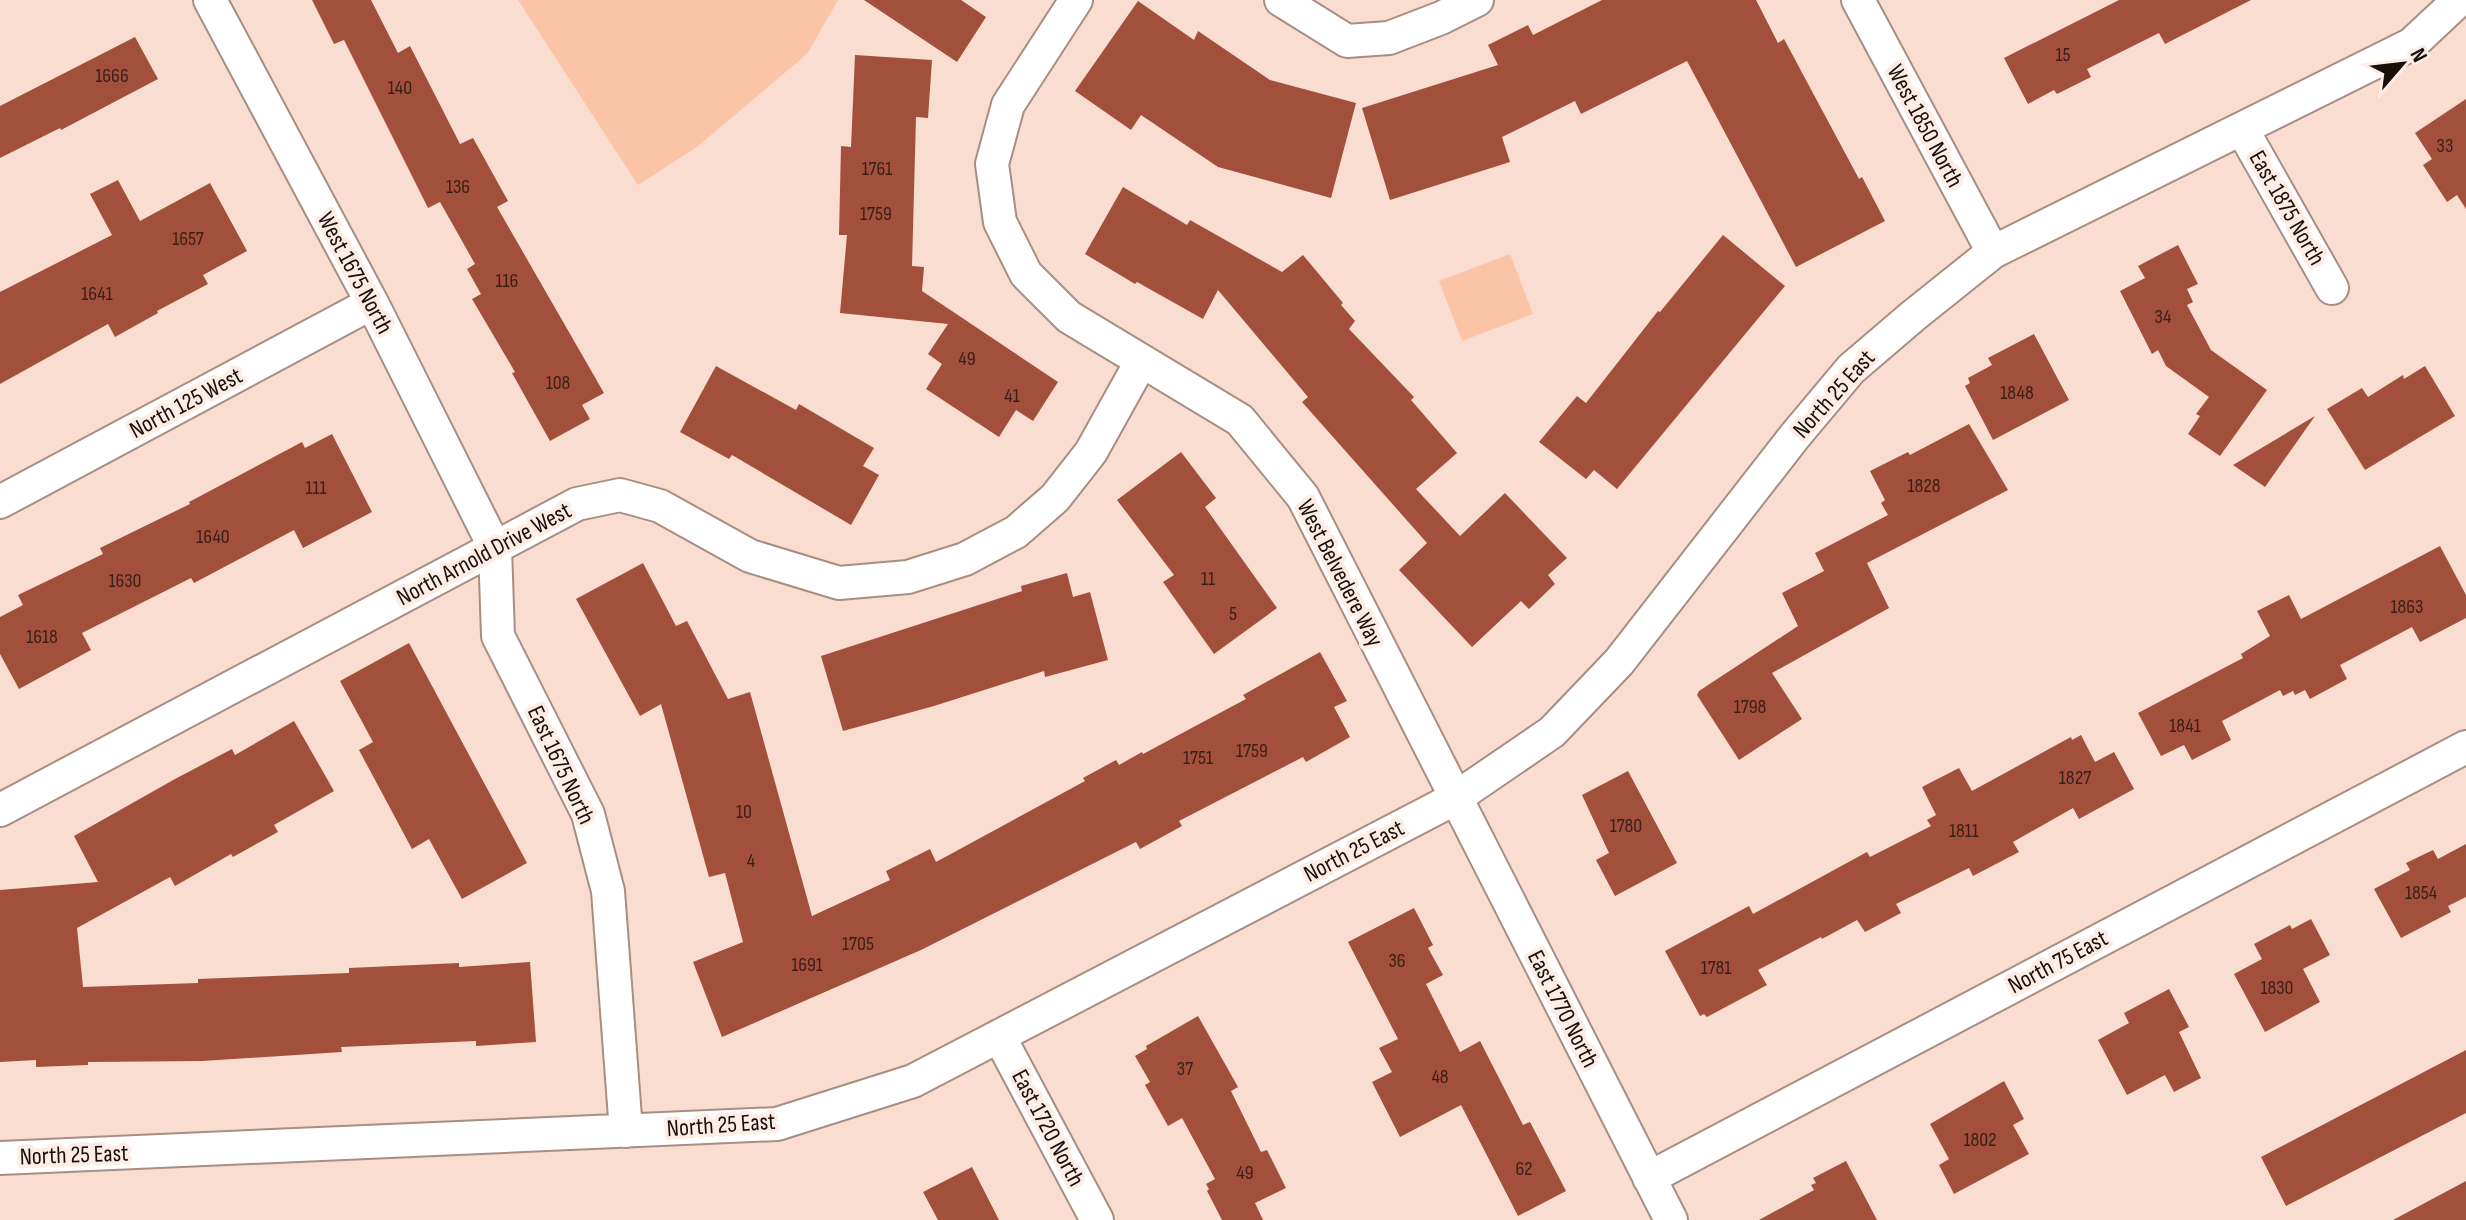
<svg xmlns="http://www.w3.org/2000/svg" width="2466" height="1220" font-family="'Sofia Sans Condensed',sans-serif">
<rect width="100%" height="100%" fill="#f9ddd0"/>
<path fill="#fcc4a7" d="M518,0h320l-31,54 -110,93 -59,38z
M1510,254l23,60 -71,27 -23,-60z"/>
<path fill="#a24f3c" d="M312,0h59l27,53 12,-7 50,98 13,-6 35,63 -11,6 107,186 -22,12 8,14 -40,22 -38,-68 3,-1 -43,-73 9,-5 -14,-25 8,-5 -35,-62 -12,6 -84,-168 -10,4z
M864,0h97l25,17 -29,45z
M1602,0h154l22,43 6,-4 75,140 3,-2 23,44 -89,46 -109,-206 -106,53 -6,-13 -73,36 8,25 -120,38 -28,-92 136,-43 -10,-20 40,-20 5,10z
M2119,0h132l-86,44 -6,-11 -72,36 4,8 -34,17 -3,-4 -26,14 -24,-46z
M1138,1l56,39 4,-9 72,49 86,23 -25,95 -113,-31 -77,-52 -10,15 -56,-39z
M135,37l23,42 -97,51 -1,-2 -60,30v-52z
M855,55l77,5 -4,58 -12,-1 -4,149 12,1 -2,24 136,91 -25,39 -17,-11 -17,27 -73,-48 16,-25 -14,-10 20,-30 -108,-11 7,-78h-8l2,-89 10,1z
M2466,99v110l-9,-14 -10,7 -24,-37 9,-6 -17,-26z
M118,180l22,41 70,-38 37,68 -44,24 5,9 -51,27 1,2 -43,24 -7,-13 -108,60v-92l112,-57 -22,-41z
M1123,187l64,38 3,-5 92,52 21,-17 40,48 -2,2 14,16 -6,8 65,68 -3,3 46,53 -41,36 44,47 45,-43 62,65 -19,17 7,9 -26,25 -8,-8 -49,46 -73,-77 28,-27 -125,-141 6,-5 -90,-107 -15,29 -66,-37 -2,2 -50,-30z
M1723,235l62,51 -168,203 -23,-19 -8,9 -47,-37 38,-46 9,7 72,-92 2,1z
M2178,245l20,39 -11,5 6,13 -6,3 24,45 56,40 -47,66 -32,-22 12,-18 -4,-2 13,-17 -43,-31 -8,-16 -6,4 -32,-63 25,-13 -7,-12z
M2034,334l35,66 -76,40 -28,-54 5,-3 -2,-5 24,-13 -4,-7z
M716,366l80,44 3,-6 75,44 -11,18 16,9 -28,50 -119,-70 -3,4 -49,-27z
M2425,366l30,50 -90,54 -38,-61 35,-21 6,9 35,-22 1,4z
M2315,416l-50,71 -32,-22z
M1969,424l39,66 -141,73 22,45 -117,65 30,46 -63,41 -42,-65 2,-4 99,-65 -16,-33 42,-22 -9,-18 73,-38 -7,-12 4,-3 -15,-29 38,-19 2,3z
M332,434l40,78 -69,36 -9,-18 -100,53 -3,-5 -109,55 9,17 -72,39 -19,-35v-37l23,-12 -5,-10 85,-41 -3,-6 90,-44 -1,-2 113,-60 3,6z
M1181,452l35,46 -11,9 72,101 -63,46 -51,-72 11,-7 -57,-75z
M2440,546l26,49v23l-46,24 -8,-15 -72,38 7,14 -37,20 -5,-9 -10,5 -2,-4 -10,5 -3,-6 -58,31 9,19 -39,20 -8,-15 -23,11 -23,-43 105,-55 -2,-4 29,-18 -13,-25 32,-16 12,24z
M643,563l33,63 11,-5 41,78 22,-7 62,224 78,-36 -4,-9 44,-22 6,13 149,-81 -2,-3 33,-18 3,5 23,-13 1,2 103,-55 -3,-4 77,-43 27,49 -13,6 16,30 -44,25 -3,-5 -124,64 3,5 -42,23 -4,-7 -215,108 -199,87 -29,-75 50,-20 -18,-69 -16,4 -48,-173 -21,12 -64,-117z
M1067,573l6,24 17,-5 18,68 -63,17 -1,-6 -110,35 -91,25 -22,-75 201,-65 -1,-5z
M409,643l118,220 -65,36 -33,-60 -17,10 -53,-99 14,-8 -33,-61z
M294,721l40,70 -60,34 4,7 -45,25 -2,-3 -56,32 -5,-9 -93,51 6,59 115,-4v-4l151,-6v-5l110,-5v4l71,-5 6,80 -60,4v-5l-135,6 1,5 -140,9 -114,1v3l-52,2v-7l-36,2v-172l98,-8 -24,-46 101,-57 57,-30 3,6z
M2081,735l14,27 19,-10 20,37 -55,30 -6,-11 -60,34 6,10 -46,24 -4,-8 -73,36 5,9 -36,19 -8,-12 -35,19 -1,-2 -63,33 9,15 -60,32 -3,-3 -4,2 -35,-65 84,-45 4,8 114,-62 3,5 61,-31 -4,-6 9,-5 -14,-28 37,-19 13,23 99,-54 1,3z
M1628,771l49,92 -62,33 -19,-36 13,-7 -27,-58z
M2466,844v53l-18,9 3,6 -50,26 -27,-49 36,-19 -4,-7 27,-13 5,9z
M1414,908l19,37 -5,3 15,27 -17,9 34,68 20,-11 43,84 7,-3 36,69 -48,25 -57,-111 -61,32 -28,-55 20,-10 -13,-24 19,-9 -50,-97z
M2311,919l19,36 -27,14 17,33 -55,30 -31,-58 28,-15 -8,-15 36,-19 2,4z
M2169,989l20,38 -10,5 22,46 -27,14 -9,-17 -38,20 -29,-55 31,-17 -5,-10z
M1198,1016l40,71 -7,4 30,61 6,-2 19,38 -31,15 8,17h-41l-15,-29 2,-2 -3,-5 9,-5 -33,-61 -14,8 -23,-41 5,-3 -15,-26 12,-7 -1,-3z
M2466,1050v63l-180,93 -25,-49z
M2004,1081l20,38 -11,6 16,29 -75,40 -15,-29 10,-6 -19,-35z
M1846,1161l31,59h-118l55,-30 -3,-5 5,-2 -3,-5z
M972,1167l27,53h-61l-15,-28z
M2466,1181v39h-73z"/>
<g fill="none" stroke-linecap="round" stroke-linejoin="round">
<defs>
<path id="minor" d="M210,0l162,303 123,245 3,88 90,178 20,77 18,240
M1076,0l-68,105 -16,59 8,58 26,52 43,43 171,103 63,77 368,723
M1281,0l66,41 42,-3 52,-20 36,-18
M1858,0l135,252
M2242,129l90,159
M0,502l372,-199
M0,810l577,-306 43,-9 40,11 90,50 89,27 69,-6 57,-18 51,-27 39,-34 36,-46 50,-90
M999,1036l98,184
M0,1158l777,-34 136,-43 541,-282 98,-67 67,-70 175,-225 57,-68 62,-53 80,-64 419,-208 47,-44
M1649,1178l817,-431"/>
</defs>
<use href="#minor" stroke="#a88e82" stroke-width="36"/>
<use href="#minor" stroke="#fff" stroke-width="32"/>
</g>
<g text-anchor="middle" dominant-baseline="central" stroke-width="8" stroke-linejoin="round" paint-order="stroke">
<g font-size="20" fill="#3a1f16">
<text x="2063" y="55">15</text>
<text x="112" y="76">1666</text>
<text x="400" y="88">140</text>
<text x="2445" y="146">33</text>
<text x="877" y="169">1761</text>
<text x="458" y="187">136</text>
<text x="876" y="214">1759</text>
<text x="188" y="239">1657</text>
<text x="507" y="281">116</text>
<text x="97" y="294">1641</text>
<text x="2163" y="317">34</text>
<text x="967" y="359">49</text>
<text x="558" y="383">108</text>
<text x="2017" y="393">1848</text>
<text x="1012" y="396">41</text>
<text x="1924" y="486">1828</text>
<text x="316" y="488">111</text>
<text x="213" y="537">1640</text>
<text x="1208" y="579">11</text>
<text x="125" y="581">1630</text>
<text x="2407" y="607">1863</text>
<text x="1233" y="614">5</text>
<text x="42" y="637">1618</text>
<text x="1750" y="707">1798</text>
<text x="2185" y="726">1841</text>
<text x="1252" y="751">1759</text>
<text x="1198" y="758">1751</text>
<text x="2075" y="778">1827</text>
<text x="744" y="812">10</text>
<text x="1626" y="826">1780</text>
<text x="1964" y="831">1811</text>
<text x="751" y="861">4</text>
<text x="2421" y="893">1854</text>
<text x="858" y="944">1705</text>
<text x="1397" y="961">36</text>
<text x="807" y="965">1691</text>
<text x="1716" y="968">1781</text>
<text x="2277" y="988">1830</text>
<text x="1185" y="1069">37</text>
<text x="1440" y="1077">48</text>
<text x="1980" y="1140">1802</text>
<text x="1524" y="1169">62</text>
<text x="1245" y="1173">49</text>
</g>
<g font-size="24" fill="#180f0a" stroke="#feede5">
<text transform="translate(1925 126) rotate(62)">West 1850 North</text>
<text transform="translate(2287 208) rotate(60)">East 1875 North</text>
<text transform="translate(355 273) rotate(62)">West 1675 North</text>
<text transform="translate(1834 394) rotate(-48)">North 25 East</text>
<text transform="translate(186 403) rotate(-28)">North 125 West</text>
<text transform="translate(484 554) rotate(-28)">North Arnold Drive West</text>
<text transform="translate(1340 573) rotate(63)">West Belvedere Way</text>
<text transform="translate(561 765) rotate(65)">East 1675 North</text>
<text transform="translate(1354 851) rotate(-27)">North 25 East</text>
<text transform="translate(2058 962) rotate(-28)">North 75 East</text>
<text transform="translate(1563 1009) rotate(63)">East 1770 North</text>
<text transform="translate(721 1125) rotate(-4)">North 25 East</text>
<text transform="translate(1048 1128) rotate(62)">East 1720 North</text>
<text transform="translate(74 1155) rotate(-2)">North 25 East</text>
</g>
</g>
<g transform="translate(2402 64) rotate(62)" stroke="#feede5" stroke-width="6" paint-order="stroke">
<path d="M0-6L14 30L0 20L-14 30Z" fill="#180f0a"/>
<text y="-12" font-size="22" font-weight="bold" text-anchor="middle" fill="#180f0a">N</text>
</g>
</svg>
